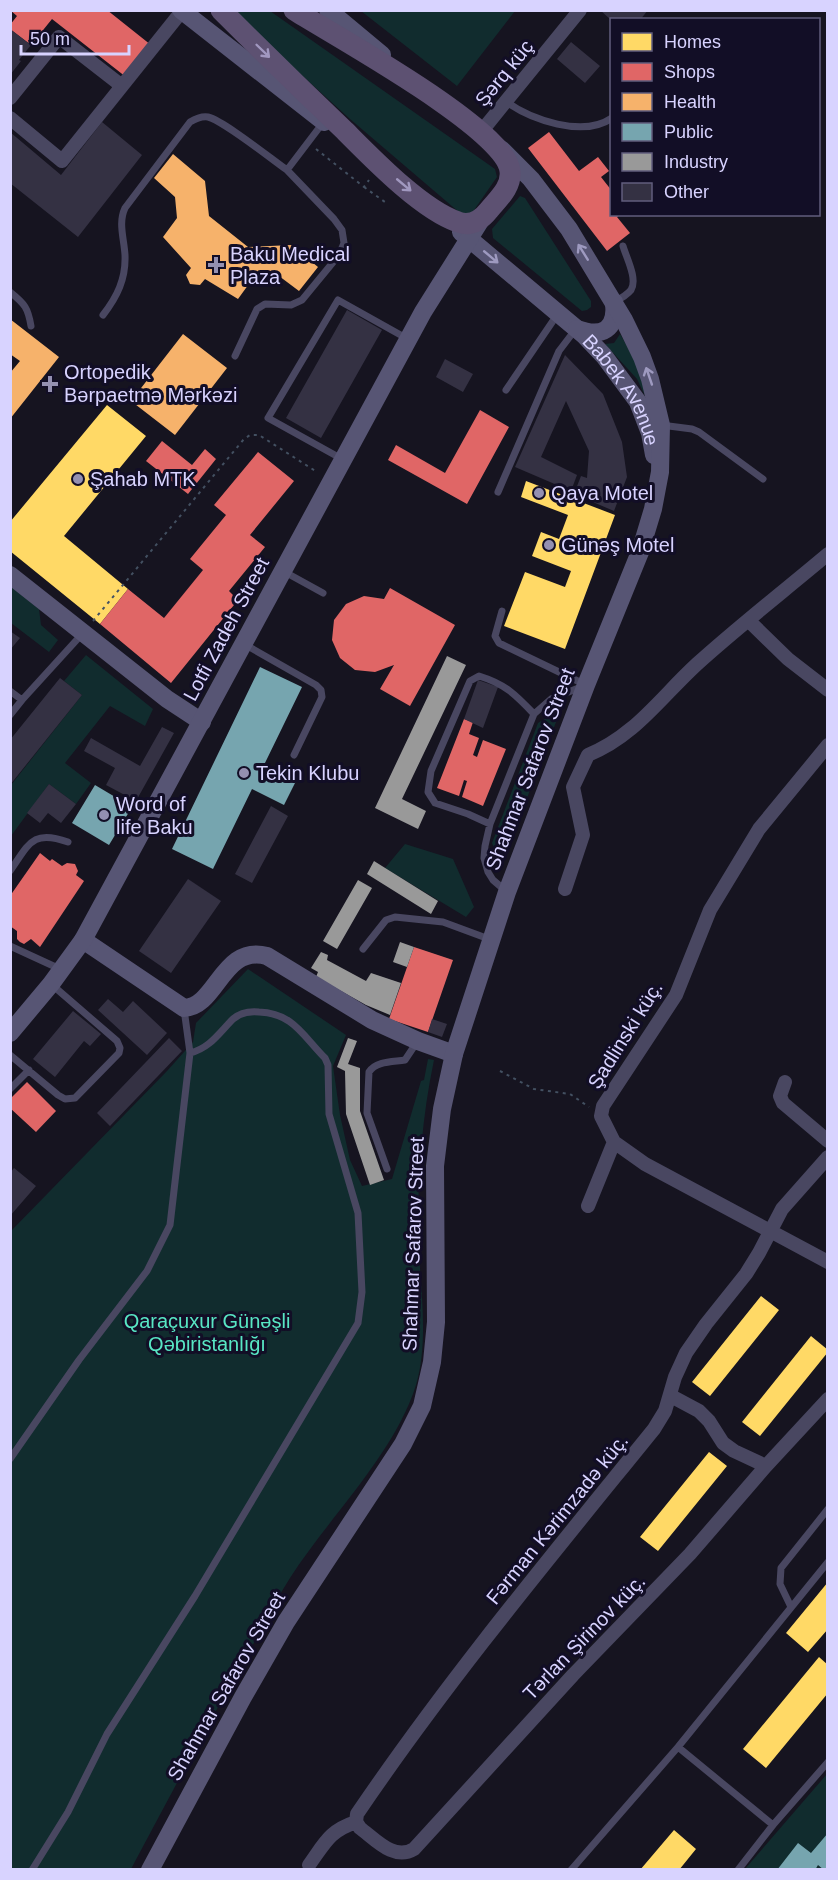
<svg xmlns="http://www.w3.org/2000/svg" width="838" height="1880" font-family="Helvetica,sans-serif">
<rect width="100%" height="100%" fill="#161420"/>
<path fill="#112c2e" d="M231,11h39l225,158 2,8 -25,36h-12l-110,-94z
M361,11h154l-58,75z
M520,196l5,2 66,103v6l-4,3 -5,1 -89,-73 -1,-9z
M620,334c11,18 24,41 25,62l-8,-17 -32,-35 9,-1z
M10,586l29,23 2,16 17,15 -9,12 -38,-29z
M86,655l67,54 -8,17 -35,-20 -45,57 26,20 -15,21 -27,-20 -38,52v-51l71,-90 -18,-14z
M561,709l-60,157 -9,-23 46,-120z
M405,844l48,15 21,48 -8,10 -81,-49z
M248,969l98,66 -13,31 7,49 10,45 12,26 30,-7 29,-98 3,-1 4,-21 6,1c-12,57 -16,113 -16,171 1,49 12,107 -2,154 -22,70 -87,132 -126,193 -15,23 -27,48 -40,72 -41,72 -80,146 -119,219l-120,1v-639l156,-160 26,-29 3,-19z
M827,1774v95h-82z"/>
<path fill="#ffd966" d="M107,405l39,31 -82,100 64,53 -28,35 -90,-73v-29z
M526,481l89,34 -50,134 -61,-23 21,-54 40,15 6,-16 -39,-15 9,-24 18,7 9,-24 -47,-18z
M761,1296l18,14 -69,86 -18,-14z
M811,1336l17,14v2l-68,84 -18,-14z
M709,1452l18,14 -69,85 -18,-14z
M828,1582v47l-20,23 -22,-19z
M819,1657l9,8v28l-62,75 -23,-19z
M674,1830l22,19 -17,21h-39z"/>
<path fill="#e06666" d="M10,10h97l44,35 -25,32 -74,-58 -21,26 -21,-16v-4l7,-9z
M549,132l30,39 19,-14 11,14 -8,6 11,14v23h9l-4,3 13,16 -23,18 -79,-103z
M480,410l29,17 -42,77 -79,-44 8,-15 49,28z
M162,441l30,24 13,-16 11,10 -28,35 -42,-33z
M258,452l36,29 -44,54 15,12 -36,44 9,9 -67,83 -71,-59 28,-35 36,29 39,-48 -13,-11 36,-44 -12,-10z
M390,588l65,37 -45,81 -30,-17 14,-24 -19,7 -20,-2 -15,-12 -8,-18 2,-20 12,-16 18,-8 20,3z
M464,719l9,3 -4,12 10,4 -6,17 4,2 6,-17 23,9 -23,57 -21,-9 5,-16 -3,-1 -5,16 -22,-8z
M40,853l10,8 2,-2 10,7 5,-3 8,1 3,7 -2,4 8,6 -44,66 -9,-8 -7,5 -4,-2 -3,-3v-8l-7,-5v-30z
M414,947l39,13 -25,72 -39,-13z
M27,1082l29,29 -20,21 -26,-24v-9z"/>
<path fill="#f6b26b" d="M173,154l32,27 4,35 39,31 43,-2 27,22 -19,24 -20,-15 -28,5 -13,18 -33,-20 -5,6 -10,-1 -4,-9 5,-7 -28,-31 14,-19 -2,-21 -21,-19z
M10,319l49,38 -49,62v-46l10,-12 -10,-7z
M183,334l44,34 -52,67 -44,-34z"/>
<path fill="#76a5af" d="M260,667l42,20 -38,78 32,16 -12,24 -32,-16 -39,80 -41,-20z
M95,785l37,22 -23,38 -37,-22z
M828,1833v37h-4l-6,-5 -3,5h-38l21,-27 13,10z"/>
<path fill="#999" d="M447,656l19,9 -64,134 24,12 -8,18 -43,-21z
M374,861l64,40 -7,13 -64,-40z
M358,880l14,8 -35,61 -14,-8z
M400,942l14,5 -7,20 -14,-5z
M321,952l7,3 -1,5 39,21 5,-8 30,10 -11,32 -24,-10 -50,-28 2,-5 -7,-4z
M348,1038l9,3 -9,23 12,4v43l24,69 -14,5 -24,-71 -1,-43 -8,-4z"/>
<path fill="#343143" d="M600,10h48l-8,10h-29z
M10,29l21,16 -12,15 2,1 -11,14z
M571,42l29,24 -15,17 -28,-24z
M102,122l40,33 -64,82 -68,-54v-51l51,43z
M347,310l35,20 -61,108 -35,-20z
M565,355l38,39 19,48 5,35 -13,34 -40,-17 7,-18 6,2 2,-27 -23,-50 -25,56 36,18 -6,16 -56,-24z
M445,359l28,15 -10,18 -27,-15z
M10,631l10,7 -10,12z
M60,678l22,17 -72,90v-45z
M478,680l20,7 -15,41 -19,-9z
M162,727l12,6 -38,68 -30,-16 9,-17 -31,-17 7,-13 49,28z
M49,784l27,20 -15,19 -13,-10 -8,10 -13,-10z
M271,806l17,10 -36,67 -17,-9z
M188,879l33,22 -50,72 -32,-22z
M108,999l15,13 10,-11 34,32 -20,22 -49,-45z
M73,1011l28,23 -11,12 -6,-5 -29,36 -22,-18z
M432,1019l15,5 -5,13 -14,-5z
M169,1038l13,13 -72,75 -13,-13z
M14,1168l22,18 -26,30v-43z"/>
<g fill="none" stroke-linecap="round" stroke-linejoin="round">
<path stroke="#435061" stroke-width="2" stroke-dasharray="3 4.5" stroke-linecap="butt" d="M476,100l12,-14 7,6
M316,149l48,38 5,-7
M364,187l21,15
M93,621l151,-182 6,-4h9l58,37
M500,1071l34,18 36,5 19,13"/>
<path stroke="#494761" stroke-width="7" d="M505,101c26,19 78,37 107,17
M10,292c15,12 18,16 21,34
M614,302c6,-3 13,-7 17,-12 7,-11 -5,-33 -8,-44
M103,315c14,-18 23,-36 22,-60 -1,-17 -7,-32 0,-47l65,-86c5,-3 11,-6 18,-5 16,4 62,41 79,53l35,-46
M235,356l22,-47 8,-5 26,1 11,-5 37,-45 5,-12 -2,-13 -8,-11 -47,-49
M506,390l51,-75
M661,425l31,4 7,3 64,47
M342,459l-74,-41 70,-118 68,38
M498,492l61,-141 16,-21
M283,571l40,22
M502,611l-7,25 4,7 87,42
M244,644l72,41 5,5 1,7 -28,58
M10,691l12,9 61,-67
M10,715l12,-15
M490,824l-22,-10 -33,-11 -7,-11 3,-21 39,-90 9,-5c26,8 36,18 55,38
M10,871c19,-27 22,-42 58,-29
M507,892l-14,-12 -5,-8 -4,-14 1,-12 5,-22 44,-110 17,-15 30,-12
M10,946l50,23
M363,949l23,-29 9,-3 48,5 46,17
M10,1055l48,40 7,4 10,-1 44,-45 1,-5 -3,-7 -66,-57
M10,1089l19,-19
M387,1169l-20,-56 2,-41c7,-11 24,-10 36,-12l12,-18
M10,1459l69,-99 68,-89 23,-46 20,-172 -6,-44
M791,1607l-11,-23 1,-16 47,-59
M678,1747l95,78
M32,1870l36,-58 39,-78 88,-138 163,-273 4,-31 -4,-79 -29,-99 -1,-49 -3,-7c-22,-22 -32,-45 -66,-46 -10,-1 -18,0 -26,7 -14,14 -23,29 -43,34
M571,1870l107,-123 150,-185
M738,1870l35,-45 55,-63"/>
<path stroke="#494761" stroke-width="14" d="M10,98l49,-61 63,49 60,-75
M10,118l52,43 60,-75
M481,132l99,-122
M749,621l39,38 40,31
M828,745l-69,84 -49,81 -34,85 -73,111 -2,10 13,26 31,22 183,98
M565,889l18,-54 -10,-48 15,-32c47,-19 73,-58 109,-91 42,-38 87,-73 131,-110
M785,1082l-5,14 3,7 45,38
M588,1206l26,-64
M671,1396l28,15 10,10 14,22 11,8 32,15
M356,1822l1,-8c91,-134 195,-259 297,-385l11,-18 10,-34 11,-24 20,-29 40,-50 13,-21 23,-44 46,-52
M356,1822l4,6c16,12 34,33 54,21l159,-174 117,-121 76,-88 62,-67
M309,1865c16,-22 20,-34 47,-43"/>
<g stroke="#575574" stroke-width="18">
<path d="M181,10l143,112"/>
<path d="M328,10l54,45"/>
<path id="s1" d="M461,232l123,103 20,21 34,46 12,31 4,22"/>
<path d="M577,329c25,9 40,1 37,-27"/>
<path d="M10,575l157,124 35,23"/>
<path d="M83,940l101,68c33,-1 38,-64 83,-52l105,64 46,21 36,13"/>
<path d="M10,1033l41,-49 32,-44 340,-628 59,-94"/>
<path d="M150,1870l93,-173 43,-75 117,-178 19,-38 10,-44 4,-40 -1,-156 7,-57 12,-55 53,-162 79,-207 54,-133 13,-43 7,-37 1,-47 -11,-46 -8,-22 -18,-37 -55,-91 -38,-50 -30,-30"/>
</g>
<path stroke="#5d5172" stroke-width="21" d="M221,10c41,41 82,81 124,121 28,28 76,78 113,91 13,5 23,-2 31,-12 9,-11 23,-23 21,-39 -4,-42 -177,-136 -216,-161"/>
</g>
<defs><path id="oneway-shaft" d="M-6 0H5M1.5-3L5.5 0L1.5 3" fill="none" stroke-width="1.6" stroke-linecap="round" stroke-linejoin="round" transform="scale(1.5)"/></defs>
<g stroke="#a198c0">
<use href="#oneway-shaft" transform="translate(263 51) rotate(44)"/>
<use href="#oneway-shaft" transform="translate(404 185) rotate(40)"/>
</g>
<g stroke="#9e9ac0">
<use href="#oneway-shaft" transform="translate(583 252) rotate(-122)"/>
<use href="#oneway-shaft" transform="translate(491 257) rotate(40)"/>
<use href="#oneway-shaft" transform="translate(649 376) rotate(-109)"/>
</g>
<g fill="#9490b1" stroke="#120e26" stroke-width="2">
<path d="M213 256h6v6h6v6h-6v6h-6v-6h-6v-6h6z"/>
<path d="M47 375h6v6h6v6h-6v6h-6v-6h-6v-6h6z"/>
<circle cx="78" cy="479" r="6"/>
<circle cx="539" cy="493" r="6"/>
<circle cx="549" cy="545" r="6"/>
<circle cx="244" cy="773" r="6"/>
<circle cx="104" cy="815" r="6"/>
</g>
<g text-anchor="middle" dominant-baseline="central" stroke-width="6" stroke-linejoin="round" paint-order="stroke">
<g font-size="20" fill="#d8d3ff" stroke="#120e26">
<text transform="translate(504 73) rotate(-51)">Şərq küç</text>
<text stroke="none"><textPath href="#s1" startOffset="228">Babek Avenue</textPath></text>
<text transform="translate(226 629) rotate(-62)">Lotfi Zadeh Street</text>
<text transform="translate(530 769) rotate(-69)">Shahmar Safarov Street</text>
<text transform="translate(625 1035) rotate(-58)">Şadlinski küç.</text>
<text transform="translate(413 1244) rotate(-88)">Shahmar Safarov Street</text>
<text transform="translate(557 1519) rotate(-51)">Fərman Kərimzadə küç.</text>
<text transform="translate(584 1637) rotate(-46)">Tərlan Şirinov küç.</text>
<text transform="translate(226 1686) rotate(-60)">Shahmar Safarov Street</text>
</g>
<g font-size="20" fill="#d8d3ff" stroke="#120e26" text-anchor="start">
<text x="230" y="254">Baku Medical<tspan x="230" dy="23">Plaza</tspan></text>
<text x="64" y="372">Ortopedik<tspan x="64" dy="23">Bərpaetmə Mərkəzi</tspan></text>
<text x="90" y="479">Şahab MTK</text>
<text x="551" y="493">Qaya Motel</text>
<text x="561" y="545">Günəş Motel</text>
<text x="256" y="773">Tekin Klubu</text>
<text x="116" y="804">Word of<tspan x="116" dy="23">life Baku</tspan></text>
</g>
<g font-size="20" fill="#58e6c4" stroke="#120e26">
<text x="207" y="1321">Qaraçuxur Günəşli<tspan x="207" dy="23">Qəbiristanlığı</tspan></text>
</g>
</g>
<rect width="838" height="1880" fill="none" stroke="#d8d3ff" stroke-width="24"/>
<rect x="610" y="18" width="210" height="198" fill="#120e26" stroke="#615d7d" stroke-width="1.5"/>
<rect x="622" y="33" width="30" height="18" fill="#ffd966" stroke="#615d7d" stroke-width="1.5"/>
<text x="664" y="48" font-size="18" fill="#d8d3ff">Homes</text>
<rect x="622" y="63" width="30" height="18" fill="#e06666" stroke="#615d7d" stroke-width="1.5"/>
<text x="664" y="78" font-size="18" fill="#d8d3ff">Shops</text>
<rect x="622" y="93" width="30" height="18" fill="#f6b26b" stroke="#615d7d" stroke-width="1.5"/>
<text x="664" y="108" font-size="18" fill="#d8d3ff">Health</text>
<rect x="622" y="123" width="30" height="18" fill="#76a5af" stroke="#615d7d" stroke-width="1.5"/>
<text x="664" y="138" font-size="18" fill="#d8d3ff">Public</text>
<rect x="622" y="153" width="30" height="18" fill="#999999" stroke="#615d7d" stroke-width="1.5"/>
<text x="664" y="168" font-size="18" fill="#d8d3ff">Industry</text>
<rect x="622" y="183" width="30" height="18" fill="#343143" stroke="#615d7d" stroke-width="1.5"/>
<text x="664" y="198" font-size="18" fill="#d8d3ff">Other</text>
<path d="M21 45v9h108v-9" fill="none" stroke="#d8d3ff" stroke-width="3"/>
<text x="30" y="45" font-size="18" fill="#d8d3ff" stroke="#120e26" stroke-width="4.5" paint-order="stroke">50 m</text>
</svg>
